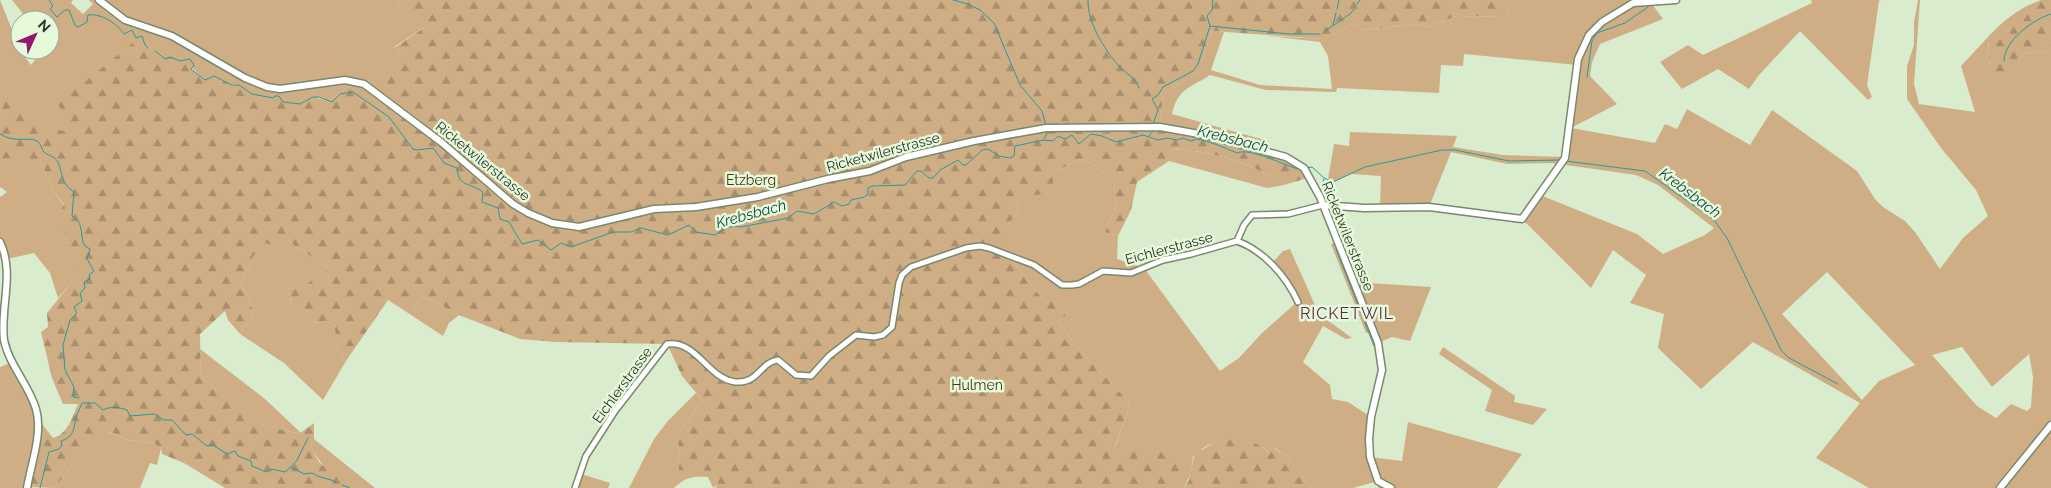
<svg xmlns="http://www.w3.org/2000/svg" width="2051" height="488" font-family="Raleway,sans-serif">
<defs>
<pattern id="forest-firs" width="22" height="20" patternUnits="userSpaceOnUse" patternTransform="scale(1.25)"><rect width="22" height="20" fill="#cfae85"/><path d="M5 1l3.5 6h-7zM16 11l3.5 6h-7z" fill="#a88e6d"/></pattern>
</defs>
<rect width="100%" height="100%" fill="#d9ecce"/>
<path fill="#cfae85" fill-rule="evenodd" d="M0,0l20,50 11,15 12,-15h7v-30h-22l-16,-20h61l-2,3 12,11 10,-10 -4,-4h310l-3,6 30,20 -32,21 6,6 -33,30 -11,-2 -27,20 -10,-4 -19,7 -17,-2 -31,-8 -13,-9 -34,-5 -14,-13 -11,-6 -15,-2 -17,-11 -82,72v11l-18,-2 -22,-13 -26,-32z
M1518,0h131l14,19 -63,25 -8,18 -2,14 27,28 -46,24 84,15 10,-19 12,5 10,-20 63,36 22,-35 85,61 18,28 8,8 22,14 10,11 25,37 23,-31 25,-22 -12,-26 -35,-42 -34,-49v-33l7,-21v-23l4,-22h2l-6,84 5,20 56,8 -14,-46 27,-29 2,32 26,-4 9,-12 18,-2 8,1v436h-182l-53,-30 44,-55 -107,-61 -52,47 -43,-41 6,-34 -34,-11 16,-28 -33,-25 -22,38 -69,-69 18,-24 97,39 26,20 42,-19 9,-7 -56,-43 -22,-10 -84,-12 -45,1 -56,-12 -22,55 -49,1 1,-32 -30,-2 -18,8 -5,-3 6,-35 15,2 1,-14 107,4 -4,11 50,8 62,2 12,-92 -113,-11 -1,12 -22,-1 -2,28 -102,-5 -1,4 -70,-2 -56,-15c-21,14 -32,13 -38,39l96,27 -5,9 -103,-23 3,-33 36,-23 13,-40 12,1 -13,38 49,15 72,4 -4,-33 -8,-14 -53,-6 57,3 31,-16 7,7 58,-6 7,3 30,-11 46,1zM1827,272l88,93 -36,16 -17,19 -80,-86zM1962,347l30,40 37,-33 4,23 -2,30 -4,4 -16,-7 -15,14 -19,-12 -45,-51z
M1811,0h70l-2,1 -12,84 5,12 -4,3 -68,-69 -41,44 -10,14 -31,-20 -36,20 -22,-27 28,-17 15,10 109,-52z
M1169,149c40,1 82,13 115,36l-17,3 -98,-27z
M27,156l17,13 9,21 11,16 3,35 14,31 -23,26 -8,-25 -16,-20 -27,6 -7,-17v-45l7,-5 -7,-5v-28z
M1081,159l15,7 18,16 2,25 -11,25 13,4 -1,23 27,9 76,103 19,-13 23,-25 35,-31 -26,-38 12,-13 7,-2 29,65 33,24 -6,1 -23,-13 -20,36 27,23 2,14 16,3 23,15 -1,40 32,4 6,-39 114,32 -25,34h-119v-7l-25,7h-41l-27,-33 -10,-7 -5,5c-23,-19 -56,-18 -77,3l-2,17 -7,15h-17l15,-23 -23,-24 -3,14 -41,-8 15,-41 -2,-5 -51,-54 -19,-26 10,-7 -12,-18 -11,6 -36,-45 -20,-9 28,-35 2,-17 34,-3v-20z
M286,240l43,28 -26,20 -15,-1 4,19 20,17 16,-2 8,7v19l10,14 -23,39 -39,-37 -44,-29 13,-19 -2,-13 -10,-19 12,-26 13,-14z
M1338,242l15,40 78,5 -21,54 -18,-4 -14,6 -5,-11 -7,1 -35,-89z
M425,297l34,18 -10,8 -6,13 -38,-25h7l8,-12z
M1443,347l72,49 -1,6 33,7 -14,16 -48,-14 7,-21 -53,-36z
M200,349l65,50 36,34 -1,1 -44,-11 -55,-46z
M12,362l20,38 6,19 -10,68 4,1h-32v-121z
M696,393l7,8 -25,32 1,36 34,2 5,13 -5,4 -5,-11c-15,-1 -23,0 -34,11h-45l25,-49 13,-17z
M109,432l19,8 25,3 8,5 -4,17 -7,-2 -10,25h-86l22,-27z
M314,439l61,49c-7,0 -16,0 -23,0 -15,-3 -35,-29 -41,-41z
M578,473l32,10 -2,5h-33z"/>
<path fill="url(#forest-firs)" d="M399,0h1119l-15,17 -46,-1 -30,11 -7,-3 -58,6 -7,-7 -31,16 -112,-8 -13,40 -36,23 -3,33 135,33 16,17 -27,8c-33,-23 -75,-35 -115,-36v12l-32,21 -6,28 -13,26 -13,-4 11,-25 -2,-25 -18,-16 -15,-7 -28,14v20l-34,4 -2,16 -27,35 19,9 36,45 11,-7 12,19 -10,7 19,26 51,54 2,5 -15,40 41,8 3,-14 13,9 11,16 -16,23h-452l3,-4 -5,-13 -34,-1 -1,-37 25,-32 -21,-25 -15,-32 -112,-2 -35,-3 -61,-24 -34,-18 -5,2 -8,12h-7l-17,-11 -42,61 -10,-14 -1,-20 -7,-6 -16,2 -20,-17 -4,-19 4,-4 11,4 26,-19 -43,-28 -9,7 -11,-4 -13,14 -12,26 10,19 2,13 -13,19 -12,-14 -3,-9 -25,23 1,43 56,46 42,11 15,-11v16l-3,8 8,15 31,26h-125l-41,-25 -22,-9 -1,-6 -8,-5 -25,-3 -18,-8 -34,29 -22,27 -26,-1 10,-68 15,19c15,-4 19,-21 25,-34h-15l-11,-26 -11,-46 7,-5 -1,-14 33,-41 -13,-31 -8,-27 5,-9 -11,-15 -9,-21 -17,-12 -27,2v-75c21,25 31,43 66,47v-11l-8,-16 78,-64 29,19 5,-2 10,4 10,-2 4,6 -3,4 14,11 9,-4 18,9h7l14,9 19,4 7,-2 5,6 16,2 13,-7 16,4 27,-20 11,2 33,-30 -6,-5 31,-21 -29,-21z
M2041,0h10v52l-8,-1 -18,2 -9,12 -14,9 -12,-5 -2,-32c16,-17 31,-29 53,-37z
M1236,438l21,6 13,9 4,-5 11,7 27,33h-128l5,-8 6,-29 8,-2 14,-8z"/>
<g fill="none" stroke-linecap="round" stroke-linejoin="round">
<path stroke="#259b9a" stroke-width="1" d="M49,0l4,6 -3,3 7,8 8,-7h4l6,15 3,2 9,-5 1,-7c14,-2 29,9 36,19l8,-4 4,8 6,-2 3,9 3,3
M953,0l15,4 12,6 14,13 26,62 22,26 4,15
M1088,0c-1,22 16,49 31,66 6,7 17,12 20,22
M1357,4l3,-4
M1337,9l2,-9
M1333,25l3,-12
M1210,26l-3,-10 5,-6 1,-10
M1325,31l25,-17 4,-5
M155,51l10,8 5,-2 10,4 10,-2 4,6 -3,4 14,11 9,-4 18,9h7l13,9 21,4 2,-2h4l4,6 17,2 13,-7h6l13,5 8,-8 13,-2 36,25 24,32 4,1 16,-2 11,15 13,5c2,20 11,13 26,24l-1,10 16,6 2,11 9,3 13,22 16,-4 13,10 10,-7 10,4 42,-15h18l10,-4 27,7 21,-10 7,7 19,3c9,-6 14,-10 26,-8l47,-9 9,-7 17,3 20,-12 8,4 7,-2 2,-4 13,-3 4,-3v-6l4,-2 33,-1 12,-14h4l8,7h4l7,-8 18,-10 5,5h3l16,-15 6,-1 11,7 11,2 4,-2 1,-10 29,-6 9,1 5,-5 7,3 7,-4 7,9 12,-10 11,2 14,6 27,-7 15,5 9,-2 10,2 6,-2 8,3 6,-2c15,3 26,8 40,14 13,-6 48,13 64,17
M2004,61c0,-21 30,-42 47,-47
M1587,77l5,-36 5,-8 28,-10 23,-16
M1153,124l5,-14 -6,-11 6,-4 5,-8 30,-16 5,-7 12,-38 79,8h31
M0,134c15,10 29,2 37,7 4,3 4,6 6,10 4,5 11,4 15,11 5,12 3,22 16,30l-2,24c12,6 8,19 12,29l6,4 -3,10 7,12 -5,4 1,4 -6,3 1,6 -5,5 2,8 -8,6 3,6 -7,7 -7,25 2,25 9,17 -1,10 6,1
M1149,136l4,-5
M1044,139l3,-6
M1565,161l80,10 69,49 13,18 54,112 8,8 49,26
M1307,168l5,-1 12,11 9,4 32,-15 77,-17h13l54,11 52,-1
M1322,186l2,-7
M1336,249l38,97
M291,467l6,-7 11,-22
M342,485l8,3
M40,488l9,-36 10,-3 3,-4 -1,-4c15,-5 12,-14 16,-26 1,-4 4,-8 5,-12h13l8,7c8,-4 15,-3 24,0l3,6 24,-2 10,6h8l14,15 6,-1 15,12 6,-1 14,9 8,-3 3,5 13,5 1,5c6,2 10,5 15,6l5,-3 13,3 6,-5 13,7 8,-1c7,5 16,5 24,9"/>
<defs>
<path id="minor" d="M1237,241l7,-16 8,-10 36,-1 35,-9
M1237,241c27,10 49,35 61,61
M575,488l11,-32 29,-45 52,-67c30,-4 40,34 68,38 24,2 25,-20 43,-22l18,15 15,1 18,-20 27,-21 18,2 9,-2 9,-8 7,-44 3,-8 9,-8 55,-19 14,-2 9,2 45,17 28,20h10l7,-1 24,-13 28,2 32,-13 28,-6 46,-13"/>
<path id="tertiary" d="M99,0l26,20 47,16 73,42 22,9 13,2 65,-9 19,4 77,58 72,62 15,9 24,10 27,4 75,-18 42,-2 62,-10 70,-18 42,-8 36,-14 68,-16 72,-13 114,-1 50,9 76,21 18,11 16,29 58,146 4,27 -11,47 -2,22 1,18 8,24 13,7
M1323,205l41,3 65,-1 93,12 43,-61 13,-99 11,-24 13,-13 31,-19 43,-3
M0,242c15,31 0,65 4,98 5,25 25,45 32,69 7,24 -5,55 -9,79
M2000,488l51,-63"/>
</defs>
<use href="#minor" stroke="#78896e" stroke-width="8"/>
<use href="#tertiary" stroke="#78896e" stroke-width="9"/>
<use href="#minor" stroke="#fff" stroke-width="5"/>
<use href="#tertiary" stroke="#fff" stroke-width="6"/>
</g>
<g text-anchor="middle" dominant-baseline="central" stroke-width="5" stroke-linejoin="round" paint-order="stroke">
<g font-size="14" fill="#2c3328" stroke="#e6f9db">
<text transform="translate(883 152) rotate(-15)">Ricketwilerstrasse</text>
<text transform="translate(483 161) rotate(39)">Ricketwilerstrasse</text>
<text transform="translate(1348 236) rotate(68)">Ricketwilerstrasse</text>
<text transform="translate(1169 248) rotate(-15)">Eichlerstrasse</text>
<text transform="translate(622 385) rotate(-54)">Eichlerstrasse</text>
</g>
<g font-size="14" fill="#473216" stroke="#e6f9db">
<text x="751" y="180">Etzberg</text>
<text x="977" y="385">Hulmen</text>
</g>
<g font-size="15" font-style="italic" fill="#154646" stroke="#e6f9db">
<text transform="translate(1233 139) rotate(14)">Krebsbach</text>
<text transform="translate(1690 193) rotate(37)">Krebsbach</text>
<text transform="translate(751 214) rotate(-15)">Krebsbach</text>
</g>
<g font-size="16" letter-spacing="1" fill="#62274f" stroke="#e6f9db">
<text x="1347" y="313">RICKETWIL</text>
</g>
</g>
<g transform="translate(35 35) rotate(46)"><circle r="24" fill="#e6f9db" stroke="#9caa93"/>
<path d="M0-4L9 19L0 12L-9 19Z" fill="#931772"/>
<text y="-8" font-size="14" font-weight="bold" text-anchor="middle" fill="#2c3328">N</text>
</g>
</svg>
